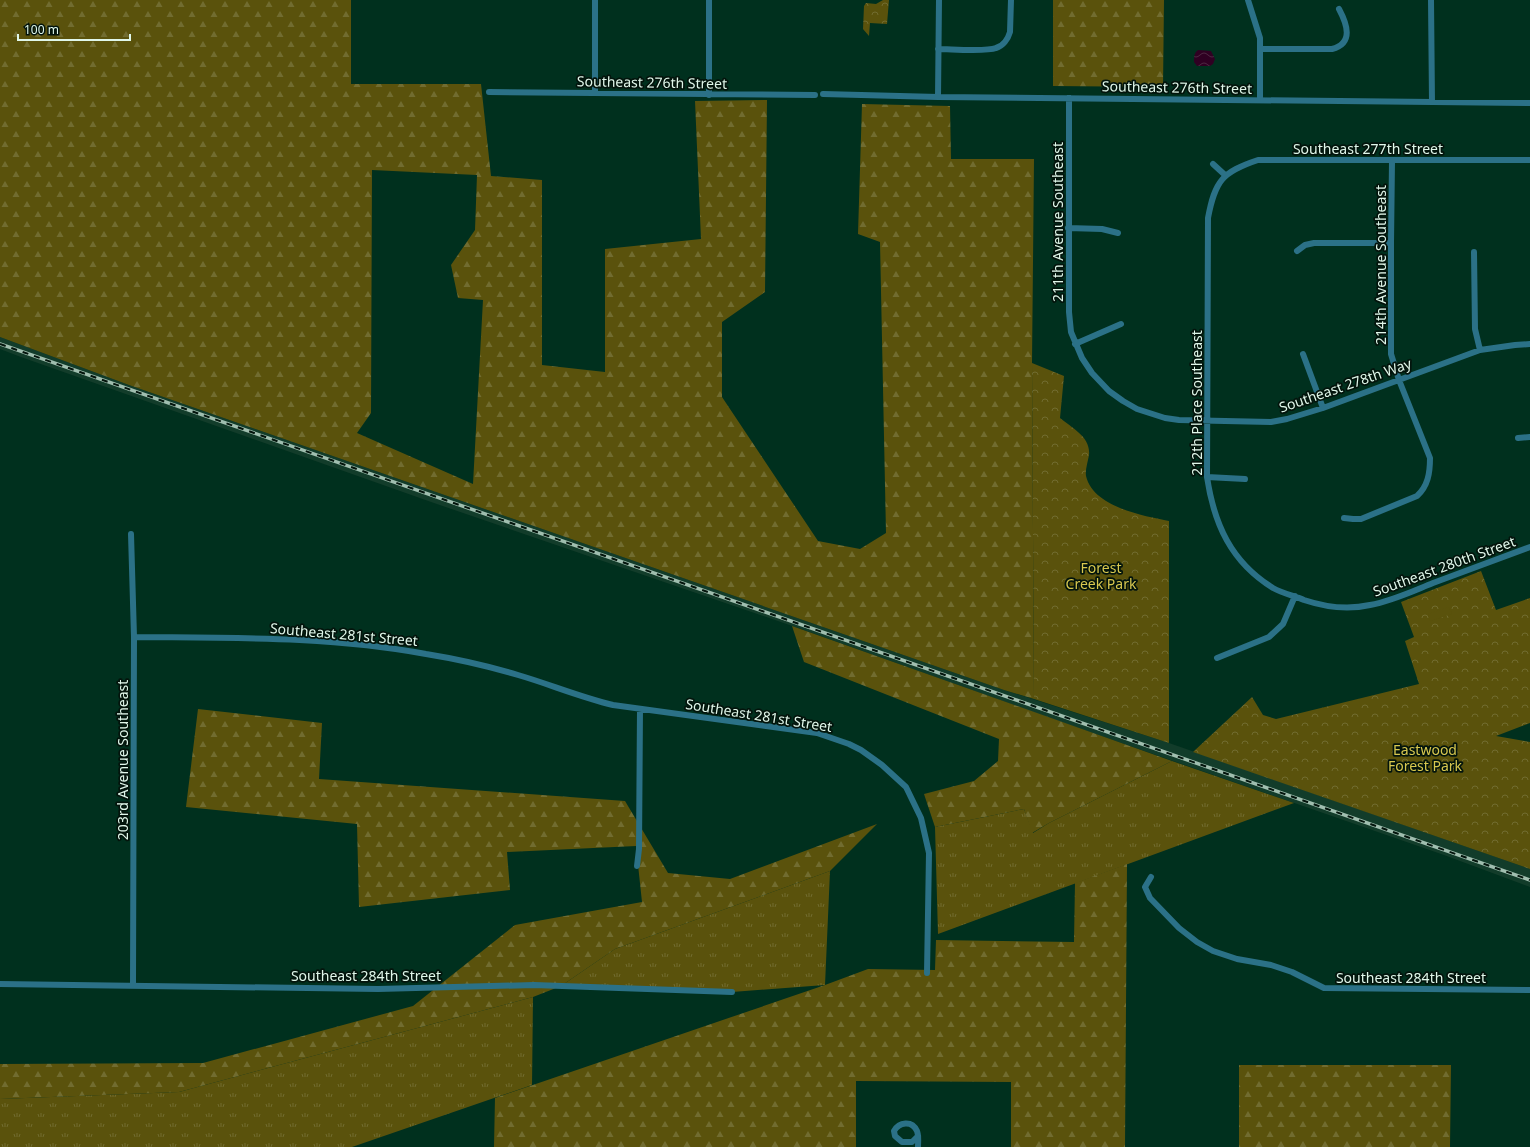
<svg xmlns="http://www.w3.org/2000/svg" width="1530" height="1147" viewBox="0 0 1530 1147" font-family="'Noto Sans',sans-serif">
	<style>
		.built { fill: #123c2a }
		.grass { fill: url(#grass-tufts) }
		.forest { fill: url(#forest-firs); fill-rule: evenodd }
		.park { fill: url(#park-crowns) }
		.pitch { fill: #5a520c }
		.water { fill: url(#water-waves) }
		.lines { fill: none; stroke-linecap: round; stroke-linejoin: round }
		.minor { stroke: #2b7187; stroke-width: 6 }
		.rail-casing { stroke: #a0beaf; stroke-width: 3.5 }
		.rail { stroke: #03140c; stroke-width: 2; stroke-dasharray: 6; stroke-linecap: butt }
		.labels { text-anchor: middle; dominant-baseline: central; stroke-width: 3.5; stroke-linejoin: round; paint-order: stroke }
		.street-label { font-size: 14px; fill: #e0f7ea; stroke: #03140c }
		.park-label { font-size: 14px; fill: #d8c84f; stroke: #03140c }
	</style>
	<defs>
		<pattern id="grass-tufts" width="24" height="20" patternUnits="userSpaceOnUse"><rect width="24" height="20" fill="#5a520c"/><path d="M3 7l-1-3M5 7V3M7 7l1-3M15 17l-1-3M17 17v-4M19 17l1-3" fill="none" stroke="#716c30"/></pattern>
		<pattern id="forest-firs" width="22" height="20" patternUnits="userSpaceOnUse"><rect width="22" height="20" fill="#5a520c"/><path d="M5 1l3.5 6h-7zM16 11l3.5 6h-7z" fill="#716c30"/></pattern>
		<pattern id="park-crowns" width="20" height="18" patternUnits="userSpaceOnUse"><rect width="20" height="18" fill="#5a520c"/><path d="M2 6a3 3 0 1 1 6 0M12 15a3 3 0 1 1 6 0" fill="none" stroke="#716c30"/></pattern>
		<pattern id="water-waves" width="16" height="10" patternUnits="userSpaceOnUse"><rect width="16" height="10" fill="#2f0022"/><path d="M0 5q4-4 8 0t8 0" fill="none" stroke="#4d2642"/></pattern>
	</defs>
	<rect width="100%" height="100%" fill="#00301e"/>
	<path class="built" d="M0,337L129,385L1004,690L1169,743L1530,869V887L1444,855L1061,722L804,630L434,503L21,357L0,349Z"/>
	<path class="grass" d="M1172,761L1294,803L938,934L935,827L1024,809L1033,833L1049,823Z
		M830,871L825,985L732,992L561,986L615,949Z
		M533,997L532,1085L352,1147H0V1099L179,1092Z"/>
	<path class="forest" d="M0,0H351V84H481L491,176L542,180V365L605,372V249L701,239L695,101L767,100L765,292L722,322V397L818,541L860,549L886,533L880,242L858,234L862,104L950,106L951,159H1034L1032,363L1034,699L1004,690L129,385L0,337ZM372,170L477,175L475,230L451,265L458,298L483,300L473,484L357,433L371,413Z
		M1053,0H1164L1163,87L1053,86Z
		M792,626L1172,761L1049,823L1032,833L1024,809L935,827L924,794L974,781L998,761L999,739L804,662Z
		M198,709L322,723L319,779L625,801L668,873L730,879L877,824L830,871L615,949L561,986L533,997L179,1092L0,1099V1064L203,1063L413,1006L515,925L642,902L636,846L507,852L510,890L359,907L357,824L186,807Z
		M1127,864L1125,1147H1011V1082L856,1081V1147H494L495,1098L825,985L868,969L935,970L936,940L1074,942L1075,883Z
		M1239,1065H1451L1450,1147H1239Z"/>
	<path class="park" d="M883,0H889L887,24L870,23L869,36L863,29L864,6L866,3L876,4Z
		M1032,363L1064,376L1060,418C1072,428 1091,437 1089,455C1088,461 1085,470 1086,476C1093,507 1144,516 1169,521V743L1034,699Z
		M1481,571L1496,610L1530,598V723L1496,736L1530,742V869L1193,752L1252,697L1263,715L1276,719L1419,684L1405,641L1414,637L1401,602Z"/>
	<path class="pitch" d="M1449,607L1452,614L1430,621L1428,614Z"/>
	<path class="water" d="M1198,50L1211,51L1215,59L1213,64L1210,66H1197L1194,62C1194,57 1194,53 1198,50Z"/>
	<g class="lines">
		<path class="minor" d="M595,0V93
			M1248,0L1260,38V100
			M1431,0L1432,102
			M938,49C951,49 986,52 996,48C1003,46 1008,39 1010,32L1011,0
			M1260,49H1332C1354,43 1347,24 1339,9
			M489,92L815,95
			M823,94L938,97L1530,103
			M709,95V0
			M938,97L939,0
			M1069,98V312L1071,332L1082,358L1092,373L1109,391L1123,401L1137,409L1165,418L1179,420L1271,422L1287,419L1323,408L1480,350L1515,345L1530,344
			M1530,160H1258C1222,172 1215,181 1208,218L1207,477C1214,524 1231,562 1273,588C1282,593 1294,596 1304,600C1325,607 1348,610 1370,605C1392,601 1413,591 1433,583C1466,571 1498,559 1530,547
			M1213,164L1225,175
			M1068,228L1102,229L1118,233
			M1297,251L1305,245L1314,243H1391
			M1474,252L1475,329L1480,350
			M1075,344L1121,324
			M1303,354L1323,408
			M1518,438L1530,437
			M1207,477L1245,479
			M1344,518L1353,519H1361L1417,496C1428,486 1430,473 1430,458L1399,380L1391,354V243L1392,161
			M131,534L134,637L133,985
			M134,637C231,638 330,636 426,654C457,659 488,666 518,675C549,684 580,697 613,705L817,733L849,744L861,750L882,765L906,787L921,818L929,853L927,973
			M1217,658L1269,637L1283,624L1295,596
			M637,866L639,849L640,709
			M1151,877L1145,887L1150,898L1179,928L1197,942L1213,951L1237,959L1271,965L1292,972L1324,988L1530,990
			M0,984L378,989L534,985L732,992
			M918,1147C918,1142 919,1136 917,1131C912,1120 899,1122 894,1131L895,1136L902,1142H912L918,1136"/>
		<g class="rail-casing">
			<path id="rail" d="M0,344L1530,880"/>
		</g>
		<use href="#rail" class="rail"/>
	</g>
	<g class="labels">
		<g class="street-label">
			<text transform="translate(652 82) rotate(1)">Southeast 276th Street</text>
			<text transform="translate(1177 87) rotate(1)">Southeast 276th Street</text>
			<text x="1368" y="148">Southeast 277th Street</text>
			<text transform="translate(1057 222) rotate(-90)">211th Avenue Southeast</text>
			<text transform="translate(1380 265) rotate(-90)">214th Avenue Southeast</text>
			<text transform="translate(1345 385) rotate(-19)">Southeast 278th Way</text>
			<text transform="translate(1196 403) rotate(-90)">212th Place Southeast</text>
			<text transform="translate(1444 566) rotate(-20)">Southeast 280th Street</text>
			<text transform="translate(344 634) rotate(5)">Southeast 281st Street</text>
			<text transform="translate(759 715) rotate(9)">Southeast 281st Street</text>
			<text transform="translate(122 760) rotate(-90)">203rd Avenue Southeast</text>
			<text x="366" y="975">Southeast 284th Street</text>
			<text x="1411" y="977">Southeast 284th Street</text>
		</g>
		<g class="park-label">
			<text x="1101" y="567">Forest<tspan x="1101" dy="16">Creek Park</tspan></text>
			<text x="1425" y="749">Eastwood<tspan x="1425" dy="16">Forest Park</tspan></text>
		</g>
	</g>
	<path d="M18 34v6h112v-6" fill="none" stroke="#e0f7ea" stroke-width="2"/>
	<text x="24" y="34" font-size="12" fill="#e0f7ea" stroke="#03140c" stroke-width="3" paint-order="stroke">100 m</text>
</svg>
